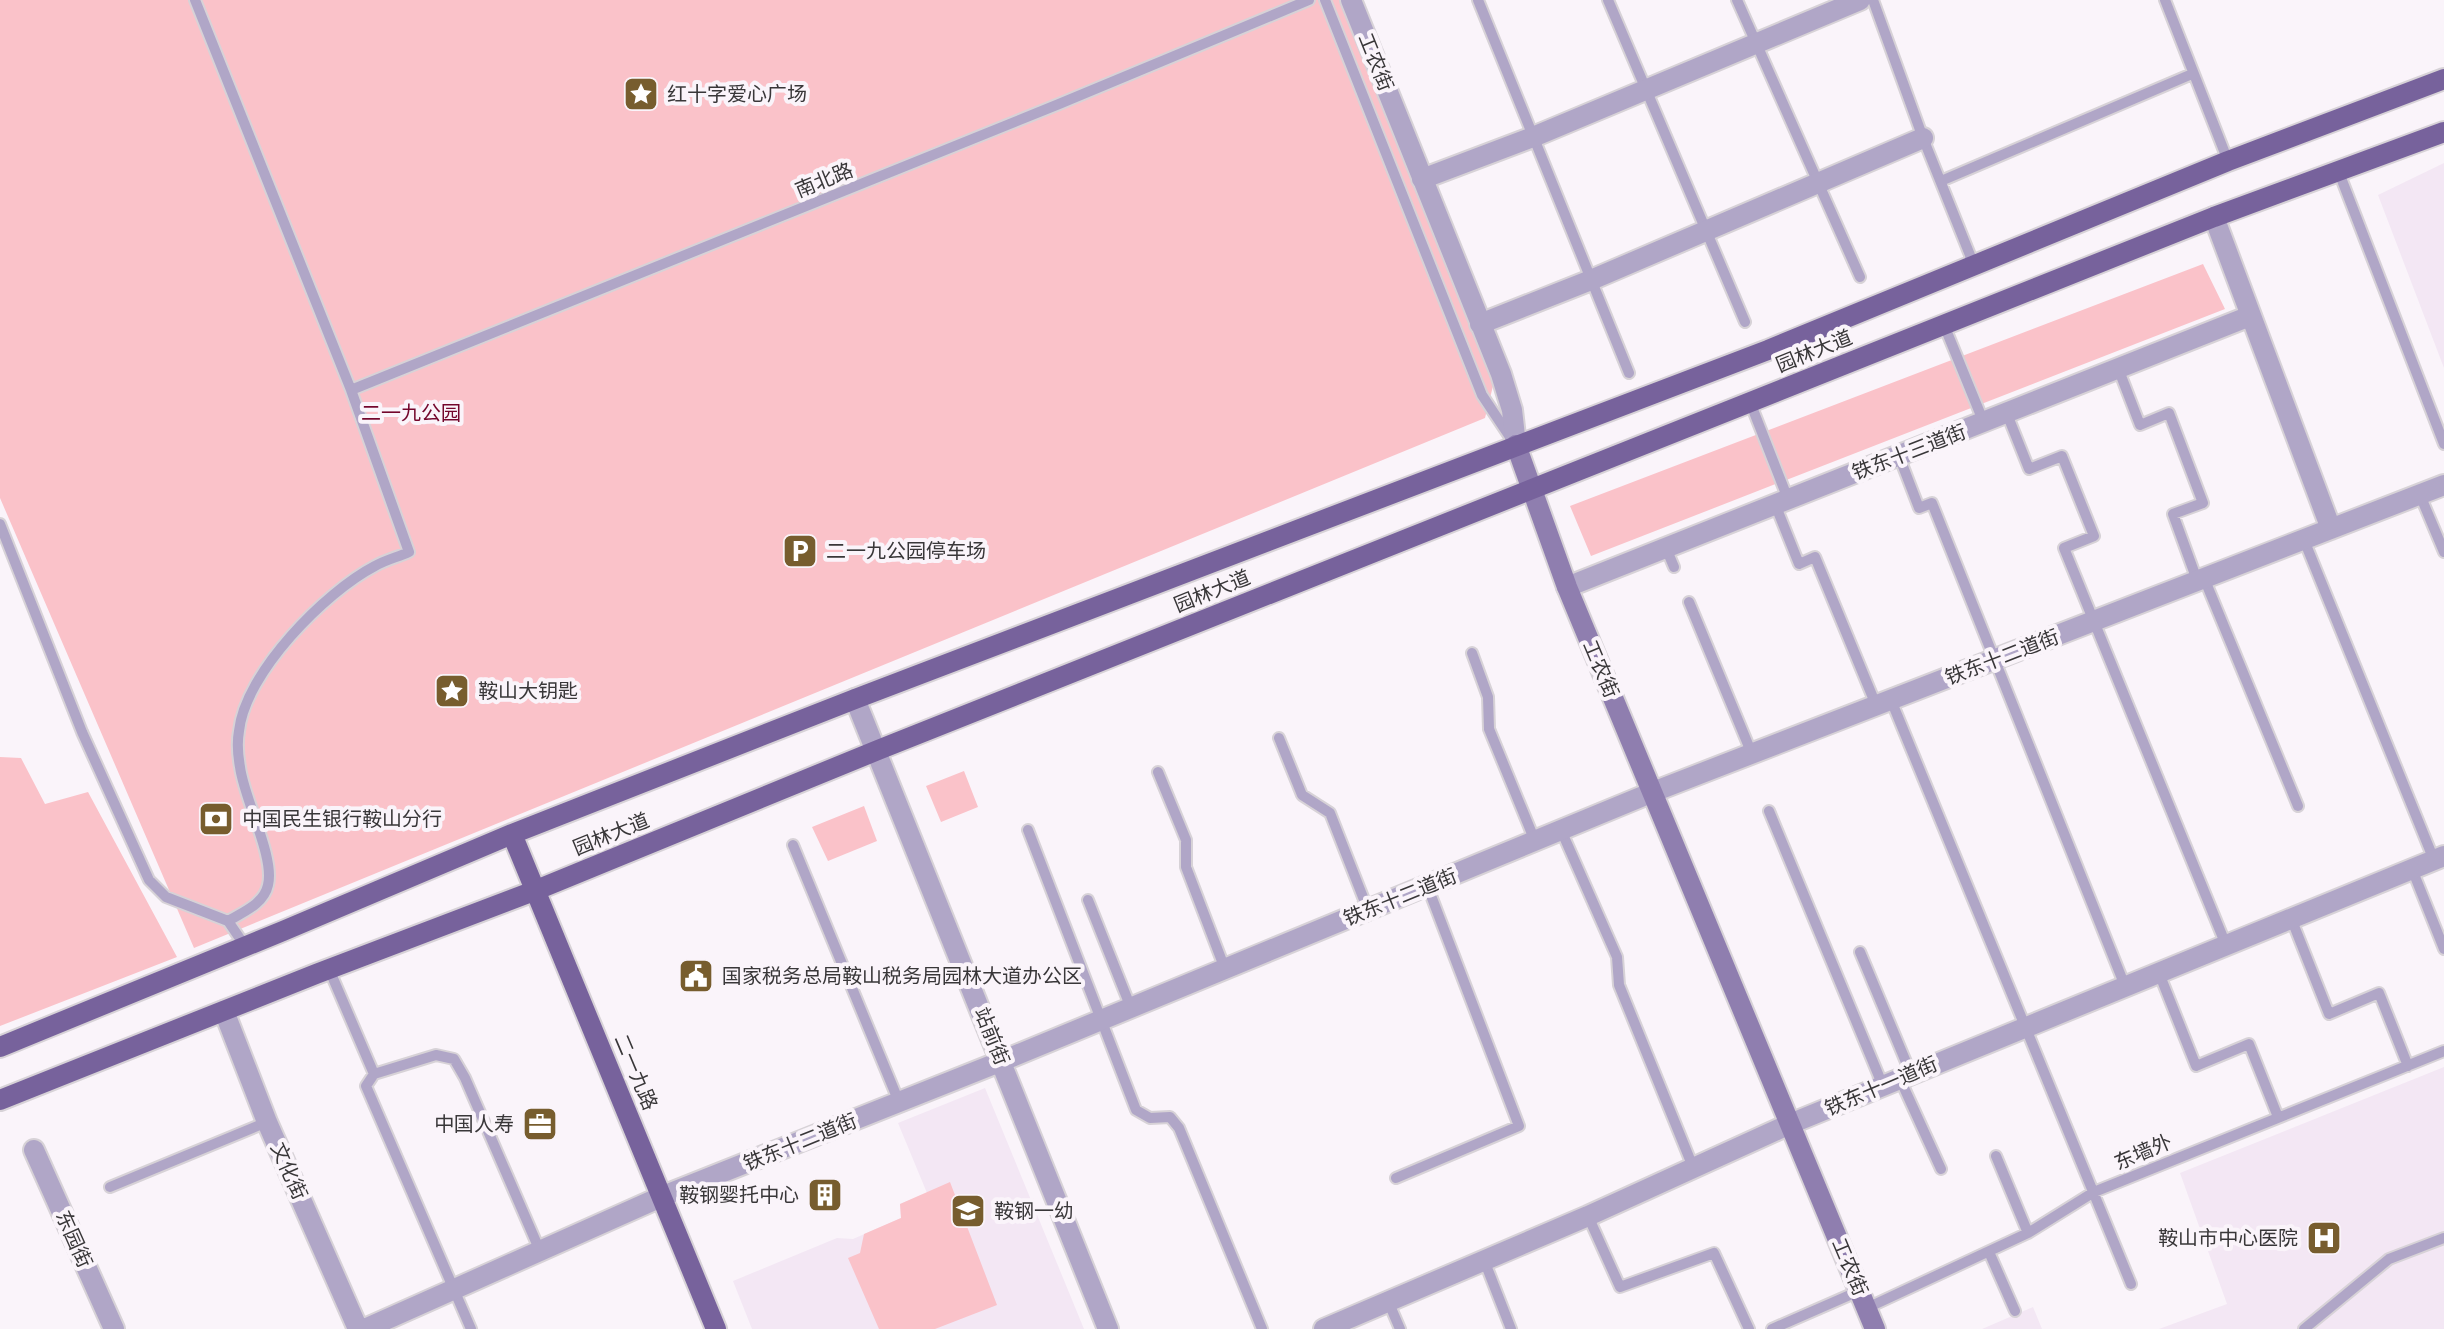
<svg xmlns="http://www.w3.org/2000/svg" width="2444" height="1329" viewBox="0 0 2444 1329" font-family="Raleway,'Noto Sans SC',sans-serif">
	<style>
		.built { fill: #f3e7f4 }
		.green { fill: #fac2c9 }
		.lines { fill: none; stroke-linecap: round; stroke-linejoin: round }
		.lane-casing { stroke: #d7d2d7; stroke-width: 14 }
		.street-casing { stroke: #d7d2d7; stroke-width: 24 }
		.secondary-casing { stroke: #d7d2d7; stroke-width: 24 }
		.primary-casing { stroke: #d7d2d7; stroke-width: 24 }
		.lane { stroke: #b0a6c7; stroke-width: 10 }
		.street { stroke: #b0a6c7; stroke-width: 20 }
		.secondary { stroke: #8f7eaf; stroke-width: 20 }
		.primary { stroke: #77629c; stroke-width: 20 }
		.labels { text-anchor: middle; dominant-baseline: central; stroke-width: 8; stroke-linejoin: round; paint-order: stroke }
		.street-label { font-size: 20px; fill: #393739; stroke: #faf4fa }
		.poi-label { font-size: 20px; fill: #393739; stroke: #faf4fa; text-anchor: start }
		.park-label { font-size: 20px; fill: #73062c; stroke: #faf4fa }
	</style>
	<rect width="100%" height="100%" fill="#faf4fa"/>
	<path class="built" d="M2444,163V368L2378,195Z
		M2444,1067V1329H2159L2227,1304L2180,1173Z
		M985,1088L1084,1329H752L733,1281L837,1238L853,1239L901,1218L900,1204L927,1193L898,1123Z
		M2033,1307L2042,1329H1982Z"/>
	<path class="green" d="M0,0H1344L1494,382L1485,418L194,948L0,498Z
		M2203,264L2225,309L1591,556L1570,506Z
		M0,757L21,758L45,804L88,792L177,957L0,1026Z
		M964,771L978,807L941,822L926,786Z
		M864,806L877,841L828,861L812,827Z
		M950,1182L997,1305L935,1329H879L848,1258L860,1253L864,1234L901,1218L900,1204Z"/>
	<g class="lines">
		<g class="lane-casing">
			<path id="lane" d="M195,0L351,390L409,552C398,557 385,560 375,566C325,592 245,673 239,731C237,742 238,756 240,767C244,799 275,857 268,885C264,904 243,912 228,921
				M1325,0L1482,395L1510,437
				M1478,0L1629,373
				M1608,0L1745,322
				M1737,0L1860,277
				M1873,0L1923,138L1970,255L1971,266
				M2165,0L2228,161
				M2338,170L2444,444
				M1941,181L2192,74
				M1944,325L1984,423
				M2118,368L2140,425L2169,413L2203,503L2173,514L2197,580
				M351,390L1059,104L1309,0
				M1750,402L1788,499
				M2007,414L2029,469L2062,456L2094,536L2064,548L2226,945
				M1899,456L1919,508L1932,503L2125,986
				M2420,495L2444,552
				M1775,504L1799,564L1815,557L1876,705
				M0,524L82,732L149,880L166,897L228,921L245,946
				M2304,540L2434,860
				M1666,548L1674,567
				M2204,578L2298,806
				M1689,602L1752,754
				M1472,653L1488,697L1489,729L1535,841
				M1891,700L2131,1284
				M1279,738L1302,795L1330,813L1368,910
				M1158,772L1186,840V867L1225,969
				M1769,811L1883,1086
				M1028,830L1136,1110L1150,1118L1170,1117L1179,1128L1262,1329
				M1561,830L1617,957L1619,985L1693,1167
				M793,845L899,1102
				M2412,869L2444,949
				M1088,900L1131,1008
				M2291,918L2329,1014L2379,993L2408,1066
				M1860,952L1911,1074
				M329,969L374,1074L366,1086L471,1329
				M2159,973L2196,1066L2249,1044L2278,1117
				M374,1074L436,1055L454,1059L465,1078L540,1251
				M1900,1079L1941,1169
				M1996,1156L2028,1233
				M1396,1178L1519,1126L1427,885
				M110,1187L267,1122
				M1588,1216L1620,1287L1714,1253L1749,1329
				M1989,1252L2015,1311
				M1484,1260L1511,1329
				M1388,1301L1400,1329
				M1867,1308L2028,1233L2094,1192L2444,1051
				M1772,1329L1859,1291
				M2304,1329L2389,1259L2444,1238"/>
		</g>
		<g class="street-casing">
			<path id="street" d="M1351,0L1501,374L1512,410L1516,445
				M1422,179L1533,137L1860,0
				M2214,217L2331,529
				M1480,324L1591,280L1923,138
				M1567,587L2250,316
				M855,699L1108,1329
				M224,1011L267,1122L358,1329
				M34,1150L114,1329
				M365,1329L663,1196L1002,1061L1653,792L2444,485
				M1324,1329L1588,1216L1790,1124L2444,856"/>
		</g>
		<g class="secondary-casing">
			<path id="secondary" d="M1516,445L1567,587L1875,1329"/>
		</g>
		<g class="primary-casing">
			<path id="primary" d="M512,834L716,1329
				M0,1047L283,931L512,834L855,699L1768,350L2228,161L2444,79
				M0,1100L316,974L534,891L878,750L2214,217L2444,132"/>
		</g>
		<use href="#lane" class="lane"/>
		<use href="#street" class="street"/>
		<use href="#secondary" class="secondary"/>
		<use href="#primary" class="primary"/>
	</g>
	<defs>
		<g id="sight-square" transform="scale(1.8)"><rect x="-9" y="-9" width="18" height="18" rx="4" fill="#775d2e" stroke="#faf4fa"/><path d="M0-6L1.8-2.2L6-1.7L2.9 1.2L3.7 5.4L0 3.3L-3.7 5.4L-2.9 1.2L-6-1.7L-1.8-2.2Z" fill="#fff"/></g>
		<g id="parking-square" transform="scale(1.8)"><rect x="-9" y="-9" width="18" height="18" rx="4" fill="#775d2e" stroke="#faf4fa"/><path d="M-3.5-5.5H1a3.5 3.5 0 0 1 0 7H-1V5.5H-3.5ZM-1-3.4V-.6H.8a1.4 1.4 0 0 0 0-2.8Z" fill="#fff"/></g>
		<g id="bank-square" transform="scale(1.8)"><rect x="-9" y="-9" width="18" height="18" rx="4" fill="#775d2e" stroke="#faf4fa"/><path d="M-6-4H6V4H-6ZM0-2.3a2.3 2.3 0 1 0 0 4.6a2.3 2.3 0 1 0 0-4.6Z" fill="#fff"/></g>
		<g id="civic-square" transform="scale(1.8)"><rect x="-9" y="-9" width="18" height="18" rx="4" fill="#775d2e" stroke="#faf4fa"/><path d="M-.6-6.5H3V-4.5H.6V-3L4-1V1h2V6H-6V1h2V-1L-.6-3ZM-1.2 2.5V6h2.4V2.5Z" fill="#fff"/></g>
		<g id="office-square" transform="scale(1.8)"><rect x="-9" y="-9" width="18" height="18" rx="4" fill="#775d2e" stroke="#faf4fa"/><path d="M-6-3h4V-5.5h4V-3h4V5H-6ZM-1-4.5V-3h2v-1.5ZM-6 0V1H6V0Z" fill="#fff"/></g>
		<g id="building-square" transform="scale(1.8)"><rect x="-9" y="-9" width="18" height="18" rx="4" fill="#775d2e" stroke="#faf4fa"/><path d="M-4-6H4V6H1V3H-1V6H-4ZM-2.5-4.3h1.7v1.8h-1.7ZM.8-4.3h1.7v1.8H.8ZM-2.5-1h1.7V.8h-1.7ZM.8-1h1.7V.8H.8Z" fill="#fff"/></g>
		<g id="school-square" transform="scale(1.8)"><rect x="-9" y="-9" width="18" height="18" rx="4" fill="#775d2e" stroke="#faf4fa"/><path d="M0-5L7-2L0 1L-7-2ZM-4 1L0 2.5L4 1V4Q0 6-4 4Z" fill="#fff"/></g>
		<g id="hospital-square" transform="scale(1.8)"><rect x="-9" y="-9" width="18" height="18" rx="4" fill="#775d2e" stroke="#faf4fa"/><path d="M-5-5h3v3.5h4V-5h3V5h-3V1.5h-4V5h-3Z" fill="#fff"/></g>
	</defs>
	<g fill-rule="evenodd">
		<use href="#sight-square" x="641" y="94"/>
		<use href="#parking-square" x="800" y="551"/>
		<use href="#sight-square" x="452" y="691"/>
		<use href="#bank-square" x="216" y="819"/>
		<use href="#civic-square" x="696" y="976"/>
		<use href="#office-square" x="540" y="1124"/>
		<use href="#building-square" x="825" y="1195"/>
		<use href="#school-square" x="968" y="1211"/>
		<use href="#hospital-square" x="2324" y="1238"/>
	</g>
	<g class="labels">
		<g class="street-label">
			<text transform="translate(1376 62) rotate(68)">工农街</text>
			<text transform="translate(824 180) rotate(-22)">南北路</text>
			<text transform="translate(1814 351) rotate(-22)">园林大道</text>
			<text transform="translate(1909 452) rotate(-21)">铁东十三道街</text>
			<text transform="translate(1212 591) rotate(-22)">园林大道</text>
			<text transform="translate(2002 657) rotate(-21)">铁东十二道街</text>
			<text transform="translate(1601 669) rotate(67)">工农街</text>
			<text transform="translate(611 834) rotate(-22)">园林大道</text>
			<text transform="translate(1400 897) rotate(-22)">铁东十二道街</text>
			<text transform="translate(992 1036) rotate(68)">站前街</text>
			<text transform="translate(636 1072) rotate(67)">二一九路</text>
			<text transform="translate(1881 1086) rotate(-23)">铁东十一道街</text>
			<text transform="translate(800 1142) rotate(-22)">铁东十二道街</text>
			<text transform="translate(2143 1152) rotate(-23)">东墙外</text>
			<text transform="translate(289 1171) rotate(66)">文化街</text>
			<text transform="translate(74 1239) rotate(66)">东园街</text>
			<text transform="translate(1850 1267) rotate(67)">工农街</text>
		</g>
		<g class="poi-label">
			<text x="667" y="94">红十字爱心广场</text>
			<text x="826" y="551">二一九公园停车场</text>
			<text x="478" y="691">鞍山大钥匙</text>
			<text x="242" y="819">中国民生银行鞍山分行</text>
			<text x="722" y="976">国家税务总局鞍山税务局园林大道办公区</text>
			<text x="514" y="1124" text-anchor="end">中国人寿</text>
			<text x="799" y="1195" text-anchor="end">鞍钢婴托中心</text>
			<text x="994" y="1211">鞍钢一幼</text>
			<text x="2298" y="1238" text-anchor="end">鞍山市中心医院</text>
		</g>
		<g class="park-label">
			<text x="411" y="413">二一九公园</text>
		</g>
	</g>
</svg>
